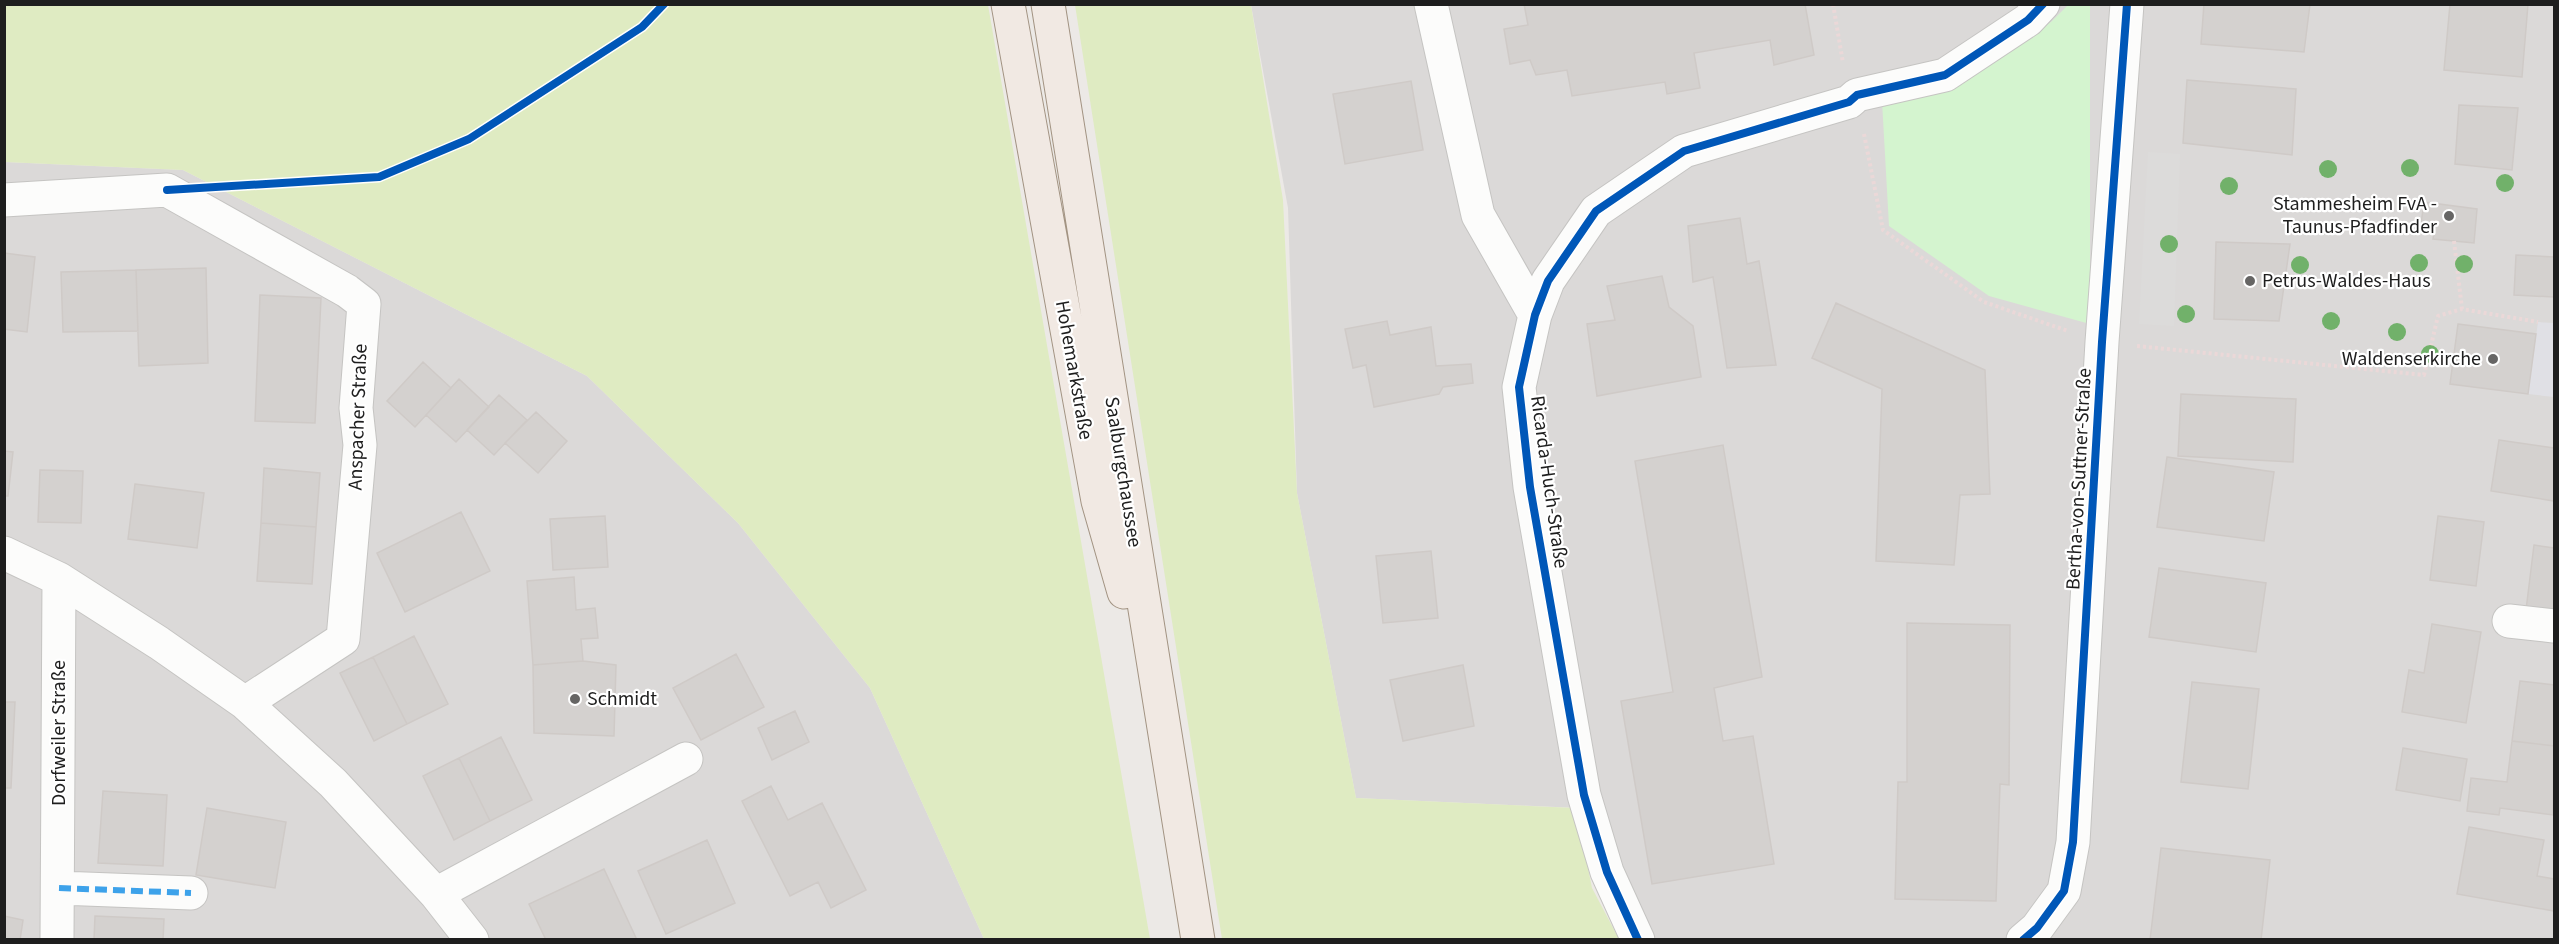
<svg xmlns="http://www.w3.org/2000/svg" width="2559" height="944" viewBox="0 0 2559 944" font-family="'Source Sans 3',sans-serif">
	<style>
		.residential { fill: #dbd9d8 }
		.grass { fill: #dfebc2 }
		.park { fill: #d4f4cf }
		.parking { fill: #dcdbda }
		.plaza { fill: #e0e0e5 }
		.building { fill: #d4d1cf; stroke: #cfcac7; stroke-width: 1.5 }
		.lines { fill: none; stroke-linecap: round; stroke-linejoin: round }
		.minor-casing { stroke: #c5c4c2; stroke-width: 35 }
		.major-casing { stroke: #a29382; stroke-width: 35 }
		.path { stroke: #ebd8d8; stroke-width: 4; stroke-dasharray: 3 3; stroke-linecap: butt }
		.minor { stroke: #fcfcfb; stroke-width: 33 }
		.major { stroke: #f1e9e3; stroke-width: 33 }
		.quiet { stroke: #3da2ea; stroke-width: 6; stroke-dasharray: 12 6; stroke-linecap: butt }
		.cycleway-casing { stroke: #fff; stroke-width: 11 }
		.cycleway { stroke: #0057b8; stroke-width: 8 }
		.tree { fill: #71b16a }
		.poi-dot { fill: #666564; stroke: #fff; stroke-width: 2 }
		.labels { text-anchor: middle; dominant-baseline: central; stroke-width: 4.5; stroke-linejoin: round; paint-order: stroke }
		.poi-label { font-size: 20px; fill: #1e1e1e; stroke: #fff; text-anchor: end }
		.street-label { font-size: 20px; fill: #1e1e1e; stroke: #fff }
	</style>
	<rect width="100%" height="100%" fill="#ece9e6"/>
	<path class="residential" d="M1251,5H2554V939H1656L1633,894L1600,809L1356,798L1297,493L1288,208Z
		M5,162L183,170L587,376L738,523L870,688L984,939L5,940Z"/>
	<path class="grass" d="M5,4L988,5L1150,939H984L870,688L738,523L587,376L183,170L5,162Z
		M1075,5H1251L1283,200L1297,493L1356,798L1576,808L1592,888L1619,939H1222Z"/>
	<path class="park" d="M2068,5H2090V324L1989,296L1889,226L1882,101L1965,82L2051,22Z"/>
	<path class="parking" d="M2148,152L2180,154L2174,326L2139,324Z"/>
	<path class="plaza" d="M2538,322L2554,323V397L2528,394Z"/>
	<path class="building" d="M1524,4H1805L1814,55L1774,65L1770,40L1694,53L1700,88L1667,94L1665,82L1572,96L1567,70L1536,75L1530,60L1510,64L1504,29L1528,25Z
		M2204,4H2310L2304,52L2201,44Z
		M2450,4H2528L2522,77L2444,70Z
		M2187,80L2296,89L2292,155L2183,143Z
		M1411,81L1423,150L1345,164L1333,94Z
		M2459,105L2518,108L2512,170L2455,164Z
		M2424,202L2477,209L2474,243L2433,239L2435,226L2421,224Z
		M1740,218L1747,264L1759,261L1776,365L1727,368L1713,277L1693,282L1688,226Z
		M2216,242L2290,244L2279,321L2214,319Z
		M4,253L35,257L27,332L4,329Z
		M2516,255L2554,257V297L2514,295Z
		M206,268L208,363L139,366L136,270Z
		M136,270L138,331L63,332L61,272Z
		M1662,276L1669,307L1693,326L1701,377L1597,396L1587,324L1615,320L1607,286Z
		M260,295L321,298L315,423L255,421Z
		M1836,303L1985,370L1990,494L1960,495L1954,565L1876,561L1882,389L1812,358Z
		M1387,321L1390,335L1431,327L1436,366L1471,364L1473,383L1443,387L1439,394L1374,407L1366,365L1353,368L1345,329Z
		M2458,324L2536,334L2528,394L2450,384Z
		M423,362L451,388L415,427L387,401Z
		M459,379L489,407L456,442L426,415Z
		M2181,394L2296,399L2293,462L2178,456Z
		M499,395L527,420L494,455L467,430Z
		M536,412L567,441L538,473L505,443Z
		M2499,440L2554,448V501L2491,491Z
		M1723,445L1762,677L1714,688L1723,741L1753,736L1774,864L1652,884L1621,701L1673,692L1635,461Z
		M4,451L13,452L8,496H4Z
		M2167,457L2274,472L2264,541L2157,527Z
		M264,468L320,473L316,527L261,523Z
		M40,470L83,471L81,523L38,522Z
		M135,484L204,493L197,548L128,539Z
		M461,512L490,571L405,612L377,553Z
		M605,516L608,567L553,570L550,519Z
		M2438,516L2484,522L2476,586L2430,580Z
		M261,523L316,527L312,584L257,581Z
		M2534,545L2554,548V614L2526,610Z
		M1431,551L1438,618L1383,623L1376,556Z
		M2159,568L2266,583L2256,652L2149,637Z
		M574,577L576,610L595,608L598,638L581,639L583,661L533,665L527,581Z
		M1907,623L2010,625L2009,785L2000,784L1996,901L1895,899L1898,782H1907Z
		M2432,624L2481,632L2466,723L2402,712L2409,670L2424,673Z
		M414,636L448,704L407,724L373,657Z
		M736,654L764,707L701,740L673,688Z
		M373,657L407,724L374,741L340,673Z
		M583,661L616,665L614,736L534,733L533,665Z
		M1463,665L1474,726L1403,741L1390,680Z
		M2520,681L2554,685V746L2512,741Z
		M2192,682L2259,689L2248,789L2181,782Z
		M4,702H15L11,788H4Z
		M795,711L809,742L772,760L758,728Z
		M501,737L532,800L490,821L459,758Z
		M2512,741L2554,746L2553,815L2500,808L2499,815L2467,811L2471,778L2507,782Z
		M2403,748L2467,759L2460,801L2396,790Z
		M459,758L490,821L454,840L423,776Z
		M771,786L788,820L822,803L866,890L831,908L818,882L790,896L742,801Z
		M103,791L167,795L163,866L98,863Z
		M207,808L286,822L275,888L196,875Z
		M2469,827L2544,840L2537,876L2554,879V911L2457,894Z
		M707,840L735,903L666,934L638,871Z
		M2161,848L2270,860L2261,940H2150Z
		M604,869L637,940H546L529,904Z
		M4,916L23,920L20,940H4Z
		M95,916L164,919L163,940H94Z"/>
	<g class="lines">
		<g class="minor-casing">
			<path id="minor" d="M1431,4L1478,215L1535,315
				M4,200L167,190L347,291L364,304L356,408L360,445L343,639L245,703
				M4,553L59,579L159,643L245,703L333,783L436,894L472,940
				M2509,621L2554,626
				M59,888L191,893
				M436,894L686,759
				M57,940L59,579
				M1638,940L1607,872L1584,795L1530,487L1519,387L1535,315L1548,281L1596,211L1684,151L1849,102L1857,95L1945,75L2028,20L2043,4
				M2023,940L2037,928L2064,891L2073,842L2102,342L2127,4"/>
		</g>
		<g class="major-casing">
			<path id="major" d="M1008,4L1098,501L1124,592
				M1048,4L1198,940"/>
		</g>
		<path class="path" d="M1833,4L1843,63
			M1864,134L1883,230L1984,302L2068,331
			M2454,241L2462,309
			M2137,346L2424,375L2438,316L2462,309L2538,322"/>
		<use href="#minor" class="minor"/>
		<use href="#major" class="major"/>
		<path class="quiet" d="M59,888L191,893"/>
		<g class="cycleway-casing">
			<path id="cycleway" d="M167,190L379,177L469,139L642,27L664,4
				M1638,940L1607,872L1584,795L1530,487L1519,387L1535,315L1548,281L1596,211L1684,151L1849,102L1857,95L1945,75L2028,20L2043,4
				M2023,940L2037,928L2064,891L2073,842L2102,342L2127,4"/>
		</g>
		<use href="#cycleway" class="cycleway"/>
	</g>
	<g class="tree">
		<circle cx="2410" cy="168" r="9"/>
		<circle cx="2328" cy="169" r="9"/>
		<circle cx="2505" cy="183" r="9"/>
		<circle cx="2229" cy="186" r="9"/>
		<circle cx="2169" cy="244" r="9"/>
		<circle cx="2419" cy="263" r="9"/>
		<circle cx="2464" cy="264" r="9"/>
		<circle cx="2300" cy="265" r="9"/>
		<circle cx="2186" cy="314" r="9"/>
		<circle cx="2331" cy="321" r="9"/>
		<circle cx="2397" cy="332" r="9"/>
		<circle cx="2430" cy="354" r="9"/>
	</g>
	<g class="poi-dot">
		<circle cx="2449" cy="216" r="6"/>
		<circle cx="2250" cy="281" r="6"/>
		<circle cx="2493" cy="359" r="6"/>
		<circle cx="575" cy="699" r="6"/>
	</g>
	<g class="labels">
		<g class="poi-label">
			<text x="2437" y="204">Stammesheim FvA -<tspan x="2437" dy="23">Taunus-Pfadfinder</tspan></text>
			<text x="2262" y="281" text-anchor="start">Petrus-Waldes-Haus</text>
			<text x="2481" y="359">Waldenserkirche</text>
			<text x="587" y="699" text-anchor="start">Schmidt</text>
		</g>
		<g class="street-label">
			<text transform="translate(1074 370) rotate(80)">Hohemarkstraße</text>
			<text transform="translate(358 417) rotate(-88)">Anspacher Straße</text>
			<text transform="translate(1123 472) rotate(81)">Saalburgchaussee</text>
			<text transform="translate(2079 479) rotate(-87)">Bertha-von-Suttner-Straße</text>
			<text transform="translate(1549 482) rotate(82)">Ricarda-Huch-Straße</text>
			<text transform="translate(59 733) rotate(-90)">Dorfweiler Straße</text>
		</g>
	</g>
	<rect width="2559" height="944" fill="none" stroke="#1e1e1e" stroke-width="12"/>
</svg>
